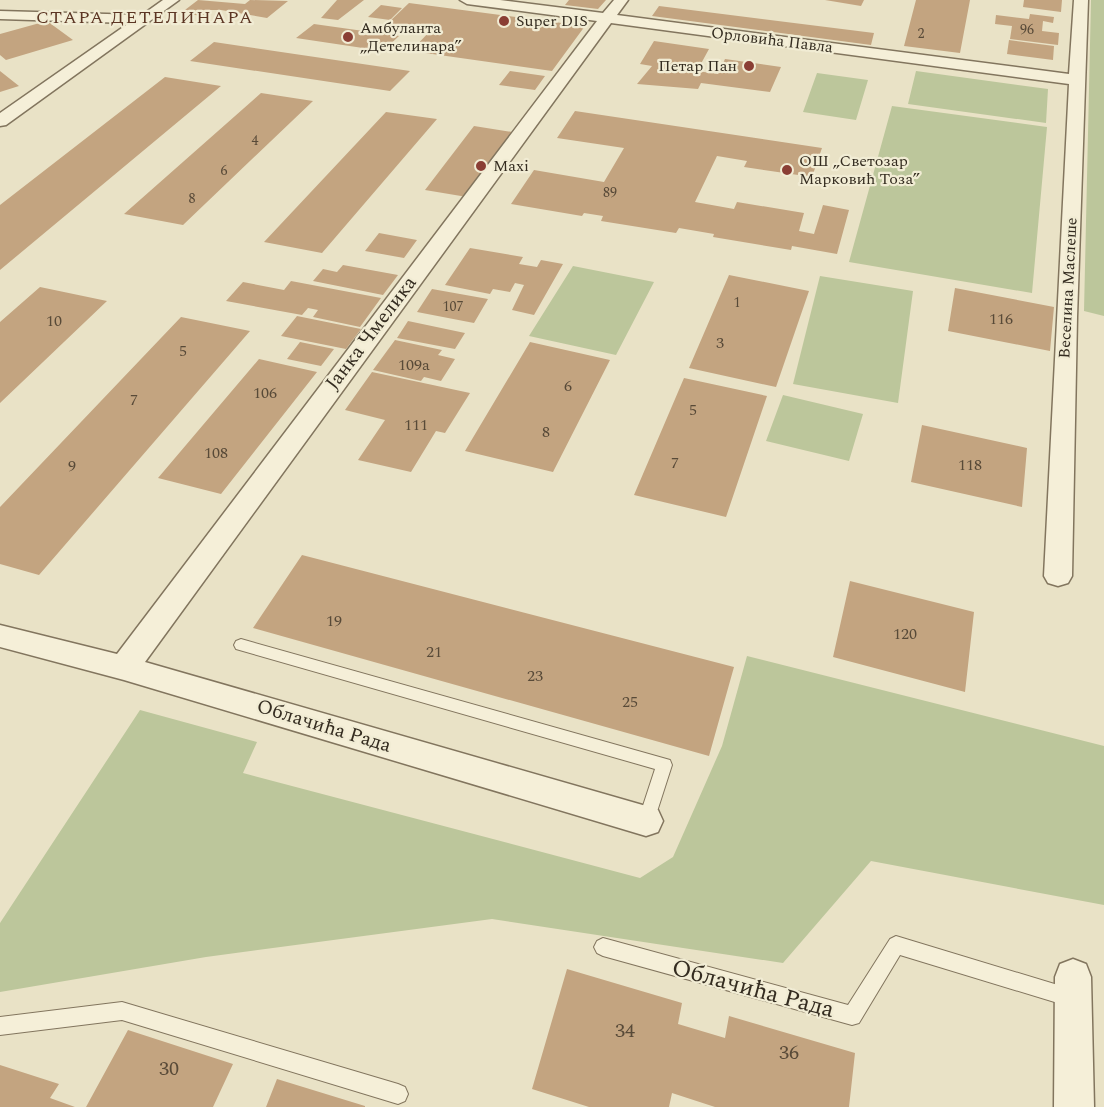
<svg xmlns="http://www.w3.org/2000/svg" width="1104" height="1107" viewBox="0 0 1104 1107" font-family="Spectral,serif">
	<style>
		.green { fill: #bcc69b }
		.building { fill: #c3a480 }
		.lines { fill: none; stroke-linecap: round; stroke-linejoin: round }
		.service-casing { stroke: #82755e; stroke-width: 2 }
		.minor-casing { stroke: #82755e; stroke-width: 3 }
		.service { fill: #f5efd8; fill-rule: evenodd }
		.minor { fill: #f5efd8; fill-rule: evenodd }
		.poi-dot { fill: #8a3e34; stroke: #f1ecd4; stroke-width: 2 }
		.labels { text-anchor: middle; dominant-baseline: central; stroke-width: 4.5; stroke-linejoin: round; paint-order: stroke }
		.far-number-label { font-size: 14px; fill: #584a38 }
		.far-poi-label { font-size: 16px; fill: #342c20; stroke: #f1ecd4; text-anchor: start }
		.far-street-label { font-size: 16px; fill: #342c20; stroke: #f1ecd4 }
		.number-label { font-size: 16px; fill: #584a38 }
		.far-neighbourhood-label { font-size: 18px; letter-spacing: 1.5px; fill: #5c3624; stroke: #f1ecd4 }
		.street-label { font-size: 20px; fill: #342c20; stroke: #f1ecd4 }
		.near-number-label { font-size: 20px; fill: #584a38 }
		.near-street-label { font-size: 24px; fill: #342c20; stroke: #f1ecd4 }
	</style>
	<rect width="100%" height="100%" fill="#e9e2c6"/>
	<path class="green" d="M1091,0H1104V316L1084,311Z
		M916,71L1048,89L1046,123L908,104Z
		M817,73L868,80L856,120L803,112Z
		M892,106L1047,127L1032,293L849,262Z
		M573,266L654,282L616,355L529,336Z
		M820,276L913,291L898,403L793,384Z
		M783,395L863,414L849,461L766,441Z
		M747,656L1104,746V905L871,861L783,963L492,919L206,957L0,992V923L140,710L257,742L243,773L640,878L673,857L722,746Z"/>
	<path class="building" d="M198,0L245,4L250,0L288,1L267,18L221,10H209L202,16L181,13Z
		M337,0H364L338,20L321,18Z
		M569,0H606L598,9L565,5Z
		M825,0H864L861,6Z
		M916,0H970L960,53L904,46Z
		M1024,0H1062L1061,12L1023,7Z
		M409,3L585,26L552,71L411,51L431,30L387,24Z
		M381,5L402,8L390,20L368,17Z
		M659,6L874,33L871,45L652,16Z
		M1030,14L1054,17L1053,23L1043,21L1042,31L1059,33L1058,45L1010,39L1012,26L995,24L996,15L1029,19Z
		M47,21L73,40L6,60L0,55V34Z
		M314,24L399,36L383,51L296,38Z
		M1009,40L1054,46L1053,60L1007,54Z
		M654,41L709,49L697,71L718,74L725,59L781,67L770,92L701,83L698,89L637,84L652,66L640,64Z
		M214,42L410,71L390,91L190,61Z
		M0,71L19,86L0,92Z
		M510,71L545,76L535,90L499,85Z
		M165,77L221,86L0,270V205Z
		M261,93L313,101L183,225L124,214Z
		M575,111L822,148L812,177L744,167L747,161L717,156L695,202L734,209L737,202L804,213L799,231L814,234L823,205L849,210L837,254L792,246L791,250L713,237L714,234L679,228L676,233L601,221L603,216L584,213L582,216L511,204L534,170L604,182L624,148L557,138Z
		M386,112L437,119L322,253L264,242Z
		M474,126L512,132L467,197L425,190Z
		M379,233L417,240L404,258L365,251Z
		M470,248L523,257L519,264L537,267L541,260L563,264L534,315L512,310L524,285L515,283L510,292L493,289L490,294L445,285Z
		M343,265L398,275L383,295L313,281L323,269L337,272Z
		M729,275L809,291L776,387L689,368Z
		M291,281L381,298L360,327L313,317L318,310L308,308L302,315L226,301L243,282L284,290Z
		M40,287L107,301L0,403V322Z
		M955,288L1054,307L1050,351L948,331Z
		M432,289L488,299L474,323L417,312Z
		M297,316L361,329L346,349L281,336Z
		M181,317L250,331L39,575L0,564V507Z
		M408,321L465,333L455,349L397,338Z
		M395,340L442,350L438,355L455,359L441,381L424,377L421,381L373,370Z
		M300,342L334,349L321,366L287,359Z
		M530,342L610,360L553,472L465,451Z
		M259,359L317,372L221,494L158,478Z
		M372,372L470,393L445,433L436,431L411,472L358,460L385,420L345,410Z
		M684,378L767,396L726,517L634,495Z
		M922,425L1027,448L1022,507L911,482Z
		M302,555L734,667L709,756L253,628Z
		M850,581L974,612L965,692L833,657Z
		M567,969L682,1003L678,1024L725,1038L729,1016L855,1053L849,1107H715L672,1093L669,1107H589L532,1089Z
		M128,1030L233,1064L213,1107H86Z
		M0,1065L59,1084L50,1098L75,1107H0Z
		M277,1079L365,1106V1107H266Z"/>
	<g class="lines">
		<g class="service-casing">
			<path id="service" d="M241,639L670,760L672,765L654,821L652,826L646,828L640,826L638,821L655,769L236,649L234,645L236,641Z
				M896,936L1071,989L1078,991L1080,998L1078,1005L1071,1007L900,955L859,1023L852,1025L603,956L597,953L594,947L597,941L603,938L848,1005L890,939Z
				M122,1002L398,1084L405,1087L408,1094L405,1101L398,1104L122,1020L0,1035V1017Z"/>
		</g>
		<g class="minor-casing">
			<path id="minor" d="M163,0H179L6,125L0,126V113L129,23L0,19V11L142,15Z
				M460,0H500L603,13L614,0H628L617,15L1069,74L1074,0H1088L1077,317L1072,576L1068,583L1058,586L1048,583L1044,576L1069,84L611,23L145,662L646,806L658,810L663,821L658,832L646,836L124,680L0,647V625L117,654L597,21L467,4Z
				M1073,959L1086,964L1091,977L1094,1107H1054L1055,977L1060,964Z"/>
		</g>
		<use href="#service" class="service"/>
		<use href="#minor" class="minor"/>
	</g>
	<g class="poi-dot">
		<circle cx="504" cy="21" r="6"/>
		<circle cx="348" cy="37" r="6"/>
		<circle cx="749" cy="66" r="6"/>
		<circle cx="481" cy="166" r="6"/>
		<circle cx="787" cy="170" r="6"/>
	</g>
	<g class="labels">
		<g class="far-number-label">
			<text x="1027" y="29">96</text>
			<text x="921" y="33">2</text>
			<text x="255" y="140">4</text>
			<text x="224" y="170">6</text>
			<text x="610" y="192">89</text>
			<text x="192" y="198">8</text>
			<text x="737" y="302">1</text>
			<text x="453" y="306">107</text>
		</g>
		<g class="far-poi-label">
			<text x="516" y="21">Super DIS</text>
			<text x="360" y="28">Амбуланта<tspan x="360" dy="18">„Детелинара”</tspan></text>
			<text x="737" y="66" text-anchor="end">Петар Пан</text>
			<text x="799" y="161">ОШ „Светозар<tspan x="799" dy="18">Марковић Тоза”</tspan></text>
			<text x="493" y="166">Maxi</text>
		</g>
		<g class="far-street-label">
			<text transform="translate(772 40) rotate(7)">Орловића Павла</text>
			<text transform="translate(1068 288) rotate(-87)">Веселина Маслеше</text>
		</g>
		<g class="number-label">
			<text x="1001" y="319">116</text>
			<text x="54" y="321">10</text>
			<text x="720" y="343">3</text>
			<text x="183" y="351">5</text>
			<text x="414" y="365">109a</text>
			<text x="568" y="386">6</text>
			<text x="265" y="393">106</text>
			<text x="134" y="400">7</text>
			<text x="693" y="410">5</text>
			<text x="416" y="425">111</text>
			<text x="546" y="432">8</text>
			<text x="216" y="453">108</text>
			<text x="675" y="463">7</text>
			<text x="970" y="465">118</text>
			<text x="72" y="466">9</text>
			<text x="334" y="621">19</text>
			<text x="905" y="634">120</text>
			<text x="434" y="652">21</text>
			<text x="535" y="676">23</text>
			<text x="630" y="702">25</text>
		</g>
		<g class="far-neighbourhood-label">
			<text x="145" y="17">СТАРА ДЕТЕЛИНАРА</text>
		</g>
		<g class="street-label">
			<text transform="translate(371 333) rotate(-53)">Јанка Чмелика</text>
			<text transform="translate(324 726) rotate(17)">Облачића Рада</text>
		</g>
		<g class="near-number-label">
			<text x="625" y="1031">34</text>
			<text x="789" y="1053">36</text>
			<text x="169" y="1069">30</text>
		</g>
		<g class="near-street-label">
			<text transform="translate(753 989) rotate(15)">Облачића Рада</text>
		</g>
	</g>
</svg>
